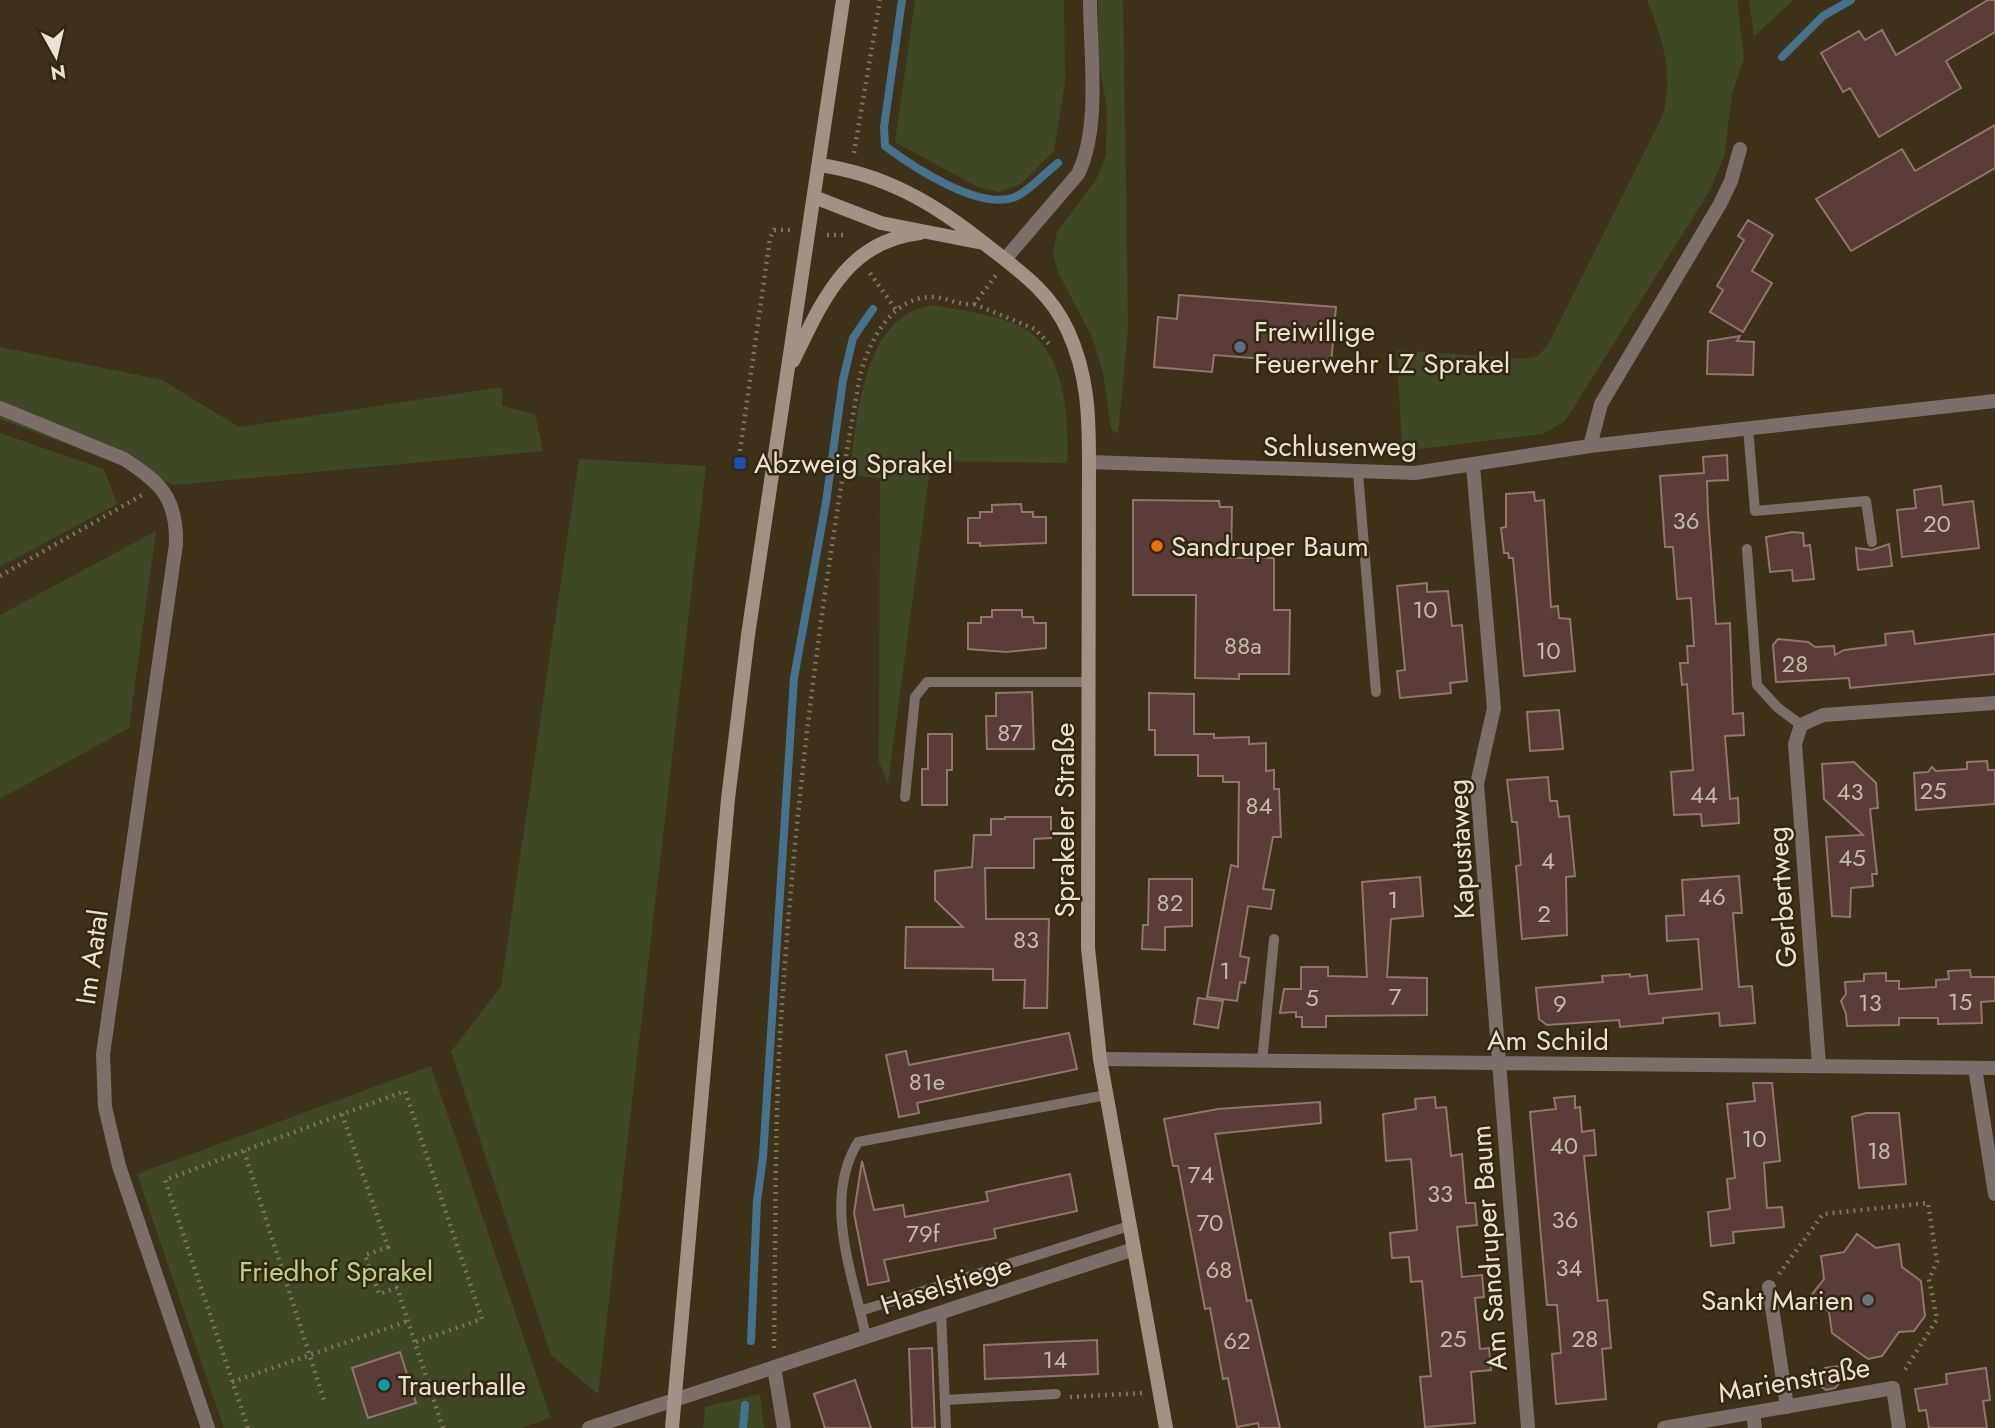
<svg xmlns="http://www.w3.org/2000/svg" width="1995" height="1428" viewBox="0 0 1995 1428" font-family="Jost,sans-serif">
	<style>
		.green { fill: #3e4826 }
		.lines { fill: none; stroke-linecap: round; stroke-linejoin: round }
		.stream { stroke: #47728d; stroke-width: 8 }
		.building { fill: #5a3d38; stroke: #94746e; stroke-width: 2 }
		.path { stroke: #7e735f; stroke-width: 4.5; stroke-dasharray: 2 5; stroke-linecap: butt }
		.lane { stroke: #7c6f69; stroke-width: 10 }
		.street { stroke: #7c6f69; stroke-width: 14 }
		.secondary { stroke: #a49186; stroke-width: 14 }
		.service-dot { fill: #5c6f8a; stroke: #342710; stroke-width: 2.5 }
		.transit-dot { fill: #1a4fb4; stroke: #342710; stroke-width: 2.5 }
		.food-dot { fill: #e8710a; stroke: #342710; stroke-width: 2.5 }
		.worship-dot { fill: #6b7280; stroke: #342710; stroke-width: 2.5 }
		.culture-dot { fill: #0f9aa8; stroke: #342710; stroke-width: 2.5 }
		.labels { text-anchor: middle; dominant-baseline: central; stroke-width: 5; stroke-linejoin: round; paint-order: stroke }
		.number-label { font-size: 24px; fill: #c5b8ac }
		.poi-label { font-size: 28px; fill: #e9e1d3; stroke: #342710; text-anchor: start }
		.street-label { font-size: 28px; fill: #e9e1d3; stroke: #342710 }
		.park-label { font-size: 28px; fill: #bbd18b; stroke: #342710 }
	</style>
	<rect width="100%" height="100%" fill="#3e311a"/>
	<path class="green" d="M915,0H1064L1065,82L1054,151L1021,184L999,192L978,187L895,142Z
		M1098,0H1123L1128,328L1118,434L1111,429L1103,373L1093,339L1058,272L1053,253L1057,232L1096,180L1106,156L1107,107L1098,60Z
		M1647,0H1737L1744,59L1732,94L1724,157L1709,192L1565,421L1543,434L1402,451L1397,350L1523,359L1538,356L1548,345L1663,115C1674,74 1662,38 1647,0Z
		M1749,0H1794L1754,36Z
		M933,305C962,311 997,314 1023,328C1066,351 1069,420 1067,463L931,461L888,784L879,762L880,478L849,475C858,419 861,315 933,305Z
		M0,347L162,380L239,427L502,387V406L535,414L543,451L174,485L0,419Z
		M0,433L104,469L117,504L0,567Z
		M579,459L706,466L598,1394L551,1355L451,1052L501,986Z
		M156,531L129,728L0,799V615Z
		M431,1066L551,1418L520,1428H224L137,1174Z
		M760,1394L764,1428H703L705,1407Z"/>
	<g class="lines">
		<path class="stream" d="M902,0L884,127L885,146C913,167 985,215 1019,195C1033,187 1045,173 1058,163
			M1782,57L1823,16L1851,0
			M751,1341L757,1201L763,1157L794,678L826,502L843,380L853,338L873,309
			M743,1428L745,1405"/>
	</g>
	<path class="building" d="M1988,0H1995V32L1946,61L1961,88L1879,137L1850,88L1843,92L1821,53L1859,31L1865,40L1882,30L1896,55Z
		M1995,125V168L1851,251L1816,199L1902,149L1915,171Z
		M1748,220L1773,235L1752,271L1772,283L1743,332L1710,312L1723,290L1717,286L1744,240L1738,236Z
		M1179,295L1336,307L1331,364L1214,355L1212,372L1154,367L1158,317L1177,319Z
		M1740,336L1737,341L1754,342L1753,375L1707,374L1708,341Z
		M1727,455L1728,480L1707,481L1708,513L1716,624L1730,623L1733,714L1743,713L1744,735L1725,736L1730,799L1738,798L1739,823L1702,826L1701,814L1674,815L1671,772L1693,770L1687,684L1682,685L1680,663H1688L1687,646H1694L1691,598L1677,599L1673,547H1665L1660,476L1704,473L1703,457Z
		M1941,486L1943,505L1973,501L1979,548L1902,557L1897,510L1916,508L1914,490Z
		M1534,492L1535,501L1544,500L1551,607L1558,606L1559,618L1570,619L1575,671L1524,676L1513,558H1509L1508,553H1504L1501,528L1506,527V494Z
		M1133,500L1219,501L1220,507H1232L1231,558H1274V610H1290L1289,674H1239V679L1195,678L1196,595H1133Z
		M1021,504L1022,512H1033V517H1046V543L980,546V543H968V518H980V512H992V505Z
		M1792,532L1803,533L1804,546L1810,545L1814,579L1793,581L1792,570L1770,572L1766,537Z
		M1889,544L1892,566L1858,570L1856,548L1872,550Z
		M1427,583V592L1448,591L1452,626L1462,625L1467,681L1450,683L1451,693L1400,698L1397,671L1405,670L1397,586Z
		M992,610H1022V617H1033L1034,623H1046V648L1006,652L968,649V623H981V617H992Z
		M1913,631L1915,644L1995,634V674L1850,688L1849,678L1776,682L1773,645L1778,639L1808,642L1815,647L1834,646L1835,655L1844,650L1886,645L1885,634Z
		M1032,692L1034,749H987L986,716H996V693Z
		M1149,693L1194,694V734H1214V738L1249,737V744L1266,743V771L1274,770V789H1279L1281,837H1273L1263,889L1274,890L1271,909L1248,906L1240,956L1249,958L1245,983L1240,982L1237,1001L1207,997L1231,865L1238,867L1239,782H1223V776H1198V755H1155V730H1149Z
		M1559,710L1563,749L1530,751L1527,712Z
		M928,734H952V770H947V805H922V769H928Z
		M1987,761L1988,770H1995V804L1916,810L1914,773L1928,772L1932,767L1936,771L1967,769V762Z
		M1854,762L1876,783L1878,808L1870,809L1877,874H1872L1873,886L1851,888L1850,917L1832,916L1826,837L1863,835L1824,799L1822,764Z
		M1548,777L1550,801H1557L1559,817L1569,816L1575,876L1566,877L1567,935L1522,939L1516,866L1521,865L1517,822H1512L1507,780Z
		M1005,817H1051V838L1034,839V868H985L986,919H1049L1047,1008H1024L1025,980H993V969L905,968L906,927H963L935,900V871L972,867L974,835H991V819H1005Z
		M1739,876L1742,913H1733L1739,987L1752,986L1755,1023L1720,1026L1719,1013L1663,1018V1023L1620,1027L1619,1020L1547,1025L1539,1019L1536,988L1603,982L1602,976L1630,974V977L1647,975L1649,994L1702,989L1698,939L1667,941L1666,916L1684,915L1682,880Z
		M1420,877L1423,916L1391,919L1387,977L1427,978V1015L1326,1016V1027H1302V1017H1296V1012L1280,1013L1284,989H1301V967H1328V976L1367,977L1362,882Z
		M1149,879H1192V926L1165,927V950L1142,949L1143,925H1148Z
		M1970,970L1971,977H1995V1001L1981,1002L1982,1023L1938,1024V1018H1899V1025L1847,1026L1846,1014L1841,1001L1846,994L1845,982L1864,981V974L1886,973V981H1899V989L1936,987V980L1949,979L1948,971Z
		M1198,998L1223,1001L1218,1028L1194,1024Z
		M1069,1033L1077,1069L917,1103L919,1113L899,1117L886,1055L906,1051L909,1065Z
		M1753,1083H1772L1780,1161L1764,1163L1767,1208L1782,1207L1784,1227L1733,1232L1734,1243L1711,1246L1708,1212L1730,1209L1727,1179L1735,1178L1727,1104L1755,1101Z
		M1575,1096V1108L1580,1107L1582,1132L1594,1130L1596,1155L1584,1156L1598,1301L1607,1300L1611,1348L1602,1349L1606,1399L1556,1404L1552,1354L1561,1353L1559,1328L1557,1305H1547L1530,1112L1556,1109L1554,1098Z
		M1435,1097L1436,1108L1446,1107L1451,1156L1462,1154L1466,1203H1475L1477,1225L1457,1227L1462,1277L1482,1275L1484,1297L1475,1298L1480,1349L1489,1348L1491,1370L1471,1372L1475,1423L1425,1427L1420,1377L1431,1376L1422,1281L1411,1282L1409,1257L1392,1258L1390,1233L1417,1230L1411,1159L1386,1161L1383,1114L1416,1109L1415,1099Z
		M1320,1102L1321,1123L1215,1134L1247,1301L1251,1300L1280,1428H1259L1258,1423L1237,1427L1228,1378L1223,1379L1210,1308L1205,1309L1178,1166H1173L1164,1119L1218,1109Z
		M1866,1113H1899L1906,1184L1859,1188L1852,1117Z
		M862,1161L874,1210L903,1205L905,1217L988,1201L986,1192L1070,1174L1077,1211L994,1229L996,1238L884,1260L889,1281L868,1285L854,1213Z
		M1857,1234L1876,1248L1899,1244L1902,1267L1921,1281L1925,1316L1914,1331L1899,1332L1882,1356L1868,1359L1832,1333L1829,1312L1810,1297L1824,1279L1821,1256L1844,1252Z
		M1097,1340L1098,1374L985,1379L984,1345Z
		M932,1348L935,1428H912L909,1349Z
		M400,1352L416,1403L368,1418L352,1368Z
		M1839,1366L1842,1380L1835,1388L1826,1390L1814,1382L1825,1368Z
		M1986,1368L1990,1400L1983,1401L1987,1428H1929L1926,1410L1919,1411L1915,1389L1947,1384L1946,1374Z
		M855,1380L871,1428H825L814,1394Z"/>
	<g class="lines">
		<path class="path" d="M854,153L880,0
			M827,235H847
			M870,273L896,310
			M974,304L1035,329L1051,346
			M740,451L770,238L774,230H791
			M0,576L142,495
			M342,1114L388,1247L365,1255L379,1294L397,1288L443,1428
			M244,1151L325,1403
			M1779,1274L1823,1214L1928,1203L1937,1262L1929,1279L1937,1319L1903,1373
			M774,1348C776,1234 774,1119 782,1005C796,795 822,588 859,381C866,346 890,297 931,297C947,297 959,306 974,304L997,274
			M232,1382L408,1321
			M1070,1397L1142,1393
			M248,1428L165,1180L405,1091L482,1319L416,1342"/>
		<path class="lane" d="M1748,428L1755,511L1866,501L1872,542
			M1358,473L1376,692
			M1747,549L1757,685L1777,707L1801,725
			M905,797L915,697L927,682H1089
			M1262,1062L1274,939
			M860,1311L1129,1226
			M941,1312L946,1428
			M866,1337C853,1274 822,1201 858,1142L1106,1095
			M945,1400L1056,1394"/>
		<path class="street" d="M1006,258L1078,174C1101,127 1090,52 1090,0
			M0,408L124,459C161,483 177,498 176,544L103,1054L105,1107L119,1166L208,1428
			M1590,446L1601,404L1720,204L1731,181L1740,149
			M1089,462L1415,473L1590,446L1995,401
			M1473,466L1494,708L1477,784L1528,1428
			M1100,1059L1995,1068
			M1819,1065L1795,744L1801,725L1823,715L1995,703
			M1975,1068L1995,1194
			M1769,1287L1787,1407
			M774,1367L784,1428
			M1753,1413L1755,1428
			M589,1428L1134,1249
			M1664,1428L1893,1388L1899,1428"/>
		<path class="secondary" d="M819,165C884,174 934,203 985,244C1018,270 1050,291 1068,331C1088,375 1089,415 1089,462L1088,948L1100,1059L1166,1428
			M814,197L881,223L983,243
			M793,361C822,302 846,241 920,233
			M672,1428L728,799L748,635L843,0"/>
	</g>
	<circle class="service-dot" cx="1240" cy="347" r="7"/>
	<rect class="transit-dot" x="733" y="456" width="14" height="14" rx="3.5"/>
	<circle class="food-dot" cx="1157" cy="546" r="7"/>
	<circle class="worship-dot" cx="1868" cy="1300" r="7"/>
	<circle class="culture-dot" cx="384" cy="1385" r="7"/>
	<g class="labels">
		<g class="number-label">
			<text x="1686" y="520">36</text>
			<text x="1937" y="523">20</text>
			<text x="1425" y="609">10</text>
			<text x="1243" y="645">88a</text>
			<text x="1548" y="650">10</text>
			<text x="1795" y="663">28</text>
			<text x="1010" y="732">87</text>
			<text x="1933" y="790">25</text>
			<text x="1850" y="791">43</text>
			<text x="1704" y="794">44</text>
			<text x="1259" y="805">84</text>
			<text x="1852" y="857">45</text>
			<text x="1548" y="860">4</text>
			<text x="1712" y="896">46</text>
			<text x="1393" y="899">1</text>
			<text x="1170" y="902">82</text>
			<text x="1544" y="913">2</text>
			<text x="1026" y="939">83</text>
			<text x="1225" y="970">1</text>
			<text x="1395" y="996">7</text>
			<text x="1312" y="997">5</text>
			<text x="1960" y="1001">15</text>
			<text x="1870" y="1002">13</text>
			<text x="1560" y="1003">9</text>
			<text x="927" y="1081">81e</text>
			<text x="1754" y="1138">10</text>
			<text x="1564" y="1145">40</text>
			<text x="1879" y="1150">18</text>
			<text x="1201" y="1174">74</text>
			<text x="1440" y="1193">33</text>
			<text x="1565" y="1219">36</text>
			<text x="1210" y="1222">70</text>
			<text x="923" y="1233">79f</text>
			<text x="1569" y="1267">34</text>
			<text x="1219" y="1269">68</text>
			<text x="1453" y="1338">25</text>
			<text x="1585" y="1338">28</text>
			<text x="1237" y="1340">62</text>
			<text x="1055" y="1359">14</text>
		</g>
		<g class="poi-label">
			<text x="1254" y="331">Freiwillige<tspan x="1254" dy="32">Feuerwehr LZ Sprakel</tspan></text>
			<text x="754" y="463">Abzweig Sprakel</text>
			<text x="1171" y="546">Sandruper Baum</text>
			<text x="1854" y="1300" text-anchor="end">Sankt Marien</text>
			<text x="398" y="1385">Trauerhalle</text>
		</g>
		<g class="street-label">
			<text x="1340" y="446">Schlusenweg</text>
			<text transform="translate(1064 820) rotate(-90)">Sprakeler Straße</text>
			<text transform="translate(1461 849) rotate(-93)">Kapustaweg</text>
			<text transform="translate(1782 897) rotate(-94)">Gerbertweg</text>
			<text transform="translate(92 957) rotate(-82)">Im Aatal</text>
			<text x="1548" y="1040">Am Schild</text>
			<text transform="translate(1489 1248) rotate(-94)">Am Sandruper Baum</text>
			<text transform="translate(946 1285) rotate(-18)">Haselstiege</text>
			<text transform="translate(1794 1380) rotate(-10)">Marienstraße</text>
		</g>
		<g class="park-label">
			<text x="336" y="1271">Friedhof Sprakel</text>
		</g>
	</g>
	<g transform="translate(56 56) rotate(172)" stroke="#342710" stroke-width="5" paint-order="stroke">
	<path d="M0-5L12 26L0 18L-12 26Z" fill="#e9e1d3"/>
	<text y="-10" font-size="19" font-weight="bold" text-anchor="middle" fill="#e9e1d3">N</text>
	</g>
</svg>
